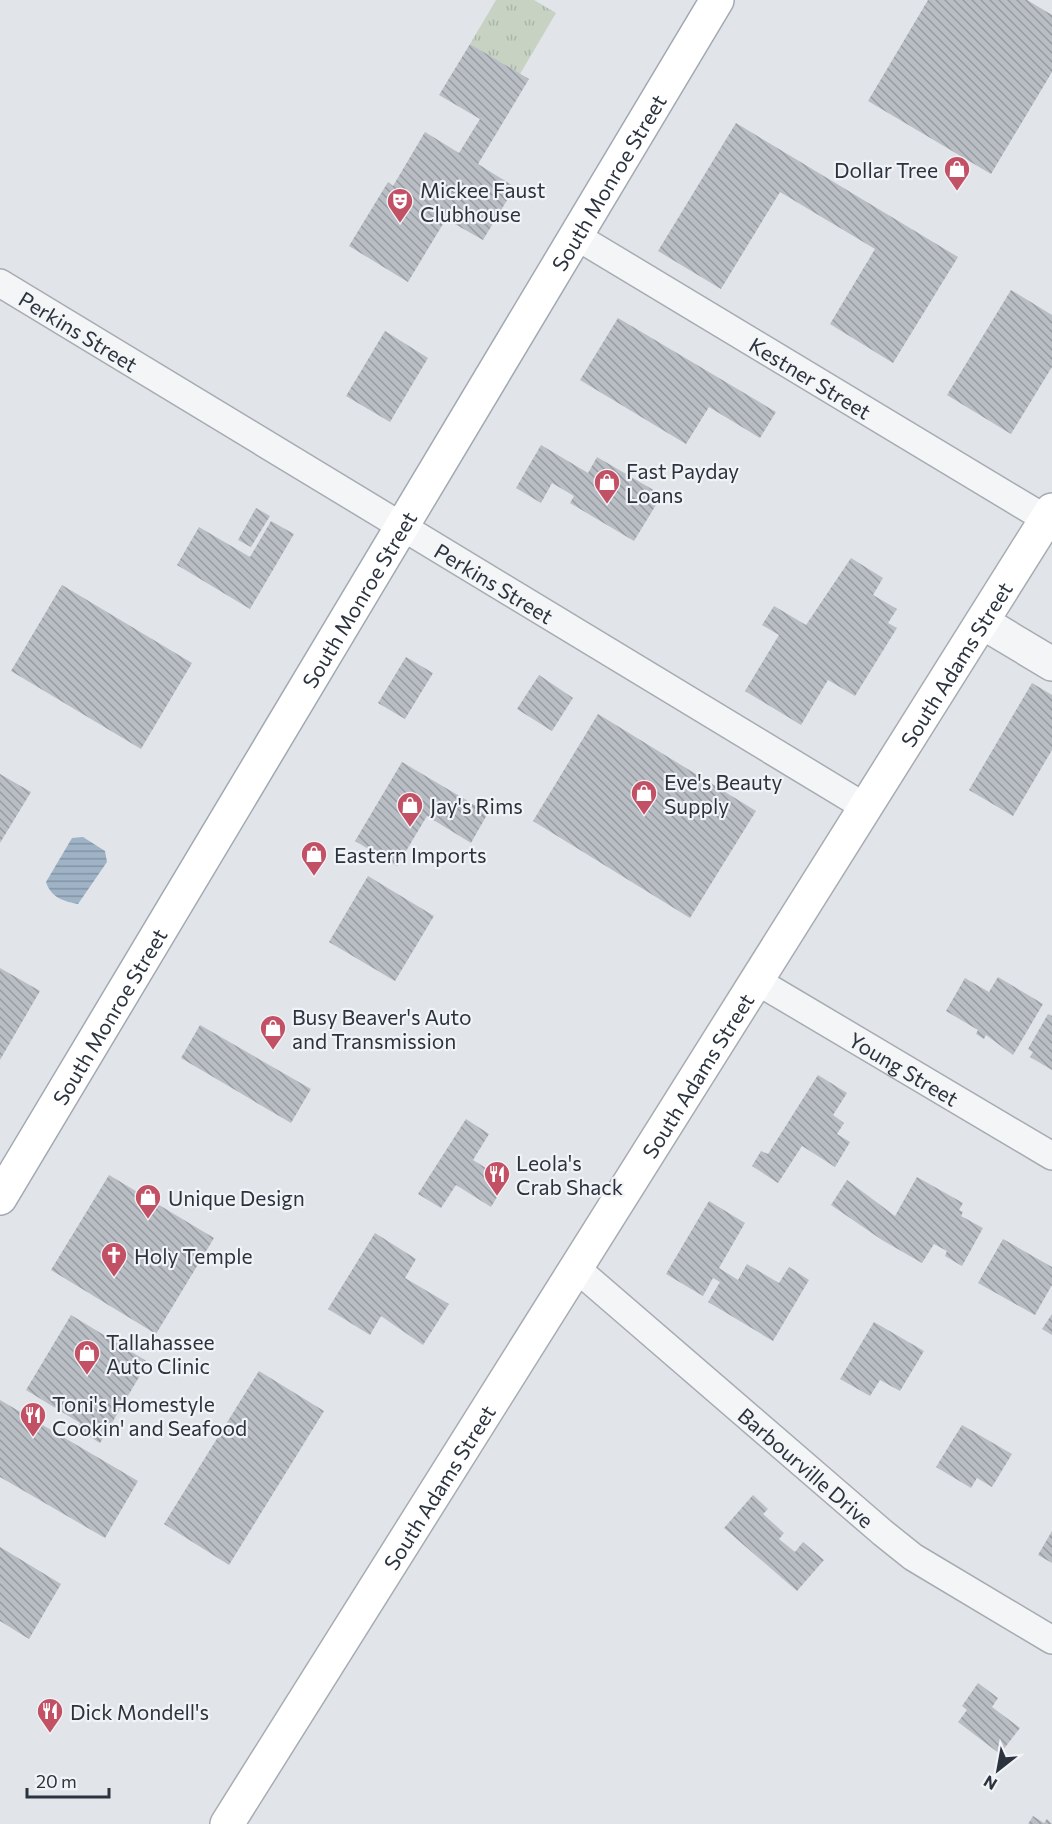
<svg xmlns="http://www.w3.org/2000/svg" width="1052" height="1824" viewBox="0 0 1052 1824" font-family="Commissioner,sans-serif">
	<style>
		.park { fill: url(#park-tufts) }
		.water { fill: url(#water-rules) }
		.building { fill: url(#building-back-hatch) }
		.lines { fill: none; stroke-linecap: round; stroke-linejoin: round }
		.minor-casing { stroke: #a7acb3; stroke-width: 30 }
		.tertiary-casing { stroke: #a7acb3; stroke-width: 36 }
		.secondary-casing { stroke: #a7acb3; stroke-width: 36 }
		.primary-casing { stroke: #a2a9b3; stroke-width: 36 }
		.minor { stroke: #f4f5f7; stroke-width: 27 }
		.tertiary { stroke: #f4f5f7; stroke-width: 33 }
		.secondary { stroke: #fff; stroke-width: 33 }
		.primary { stroke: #fff; stroke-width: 33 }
		.labels { text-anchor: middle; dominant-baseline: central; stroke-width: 4.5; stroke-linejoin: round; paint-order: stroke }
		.poi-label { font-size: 21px; fill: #2b333f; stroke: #f1f3f6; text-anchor: start }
		.street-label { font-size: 21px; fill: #2b333f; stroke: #f1f3f6 }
	</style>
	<defs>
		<pattern id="park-tufts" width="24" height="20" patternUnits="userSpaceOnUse" patternTransform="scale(1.5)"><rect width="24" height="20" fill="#c7d2c3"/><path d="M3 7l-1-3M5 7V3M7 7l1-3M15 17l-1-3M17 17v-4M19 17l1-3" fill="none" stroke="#abb5a9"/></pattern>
		<pattern id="water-rules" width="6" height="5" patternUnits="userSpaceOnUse" patternTransform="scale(1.5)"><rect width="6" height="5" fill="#9fb3c6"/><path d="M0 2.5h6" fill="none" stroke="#8292a2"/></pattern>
		<pattern id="building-back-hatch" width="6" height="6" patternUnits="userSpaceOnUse" patternTransform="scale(1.5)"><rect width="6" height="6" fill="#b9bec5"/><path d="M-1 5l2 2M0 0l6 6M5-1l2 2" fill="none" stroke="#979ba1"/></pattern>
	</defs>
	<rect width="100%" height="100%" fill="#e1e5e9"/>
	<path class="park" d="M496,0H534L556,13L520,74L470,44Z"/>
	<path class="water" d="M83,837L105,851L107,862L78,904C62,901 51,897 46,882L72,838Z"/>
	<path class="building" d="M928,0H1027L1052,15V72L991,174L868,101Z
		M470,44L529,79L478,164L515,187L483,240L446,219L408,282L349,246L388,182L393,186L425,132L459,153L480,119L439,95Z
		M736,123L958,257L893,363L830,324L875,249L780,192L721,289L658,251Z
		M1011,290L1052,315V367L1011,434L947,395Z
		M618,318L776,412L760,438L709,407L686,444L580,380Z
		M385,331L428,358L390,422L346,396Z
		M541,445L588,473L597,457L662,495L634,541L570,503L574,496L552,483L541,503L516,488Z
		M256,508L270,516L251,547L238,540Z
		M271,521L294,534L250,609L177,565L199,527L250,557Z
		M851,558L883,578L873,595L897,609L888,623L897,628L855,696L828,680L801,725L745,691L779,635L762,625L774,606L806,625Z
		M62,585L192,663L141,749L11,671Z
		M406,657L433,673L405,719L378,703Z
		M539,675L573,698L552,731L517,709Z
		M1032,683L1052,695V750L1013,816L969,790Z
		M598,714L756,811L690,918L533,821Z
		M402,762L488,813L471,843L427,816L397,866L355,841Z
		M0,774L31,792L0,843Z
		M368,876L434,916L395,981L329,942Z
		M0,968L40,991L0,1060Z
		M998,977L1043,1004L1013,1055L986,1035L984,1039L976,1034L978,1030L946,1011L965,978L989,992Z
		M1048,1014L1052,1016V1070L1030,1057L1033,1052L1028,1049Z
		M200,1025L311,1089L291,1123L181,1058Z
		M818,1075L847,1093L833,1115L844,1123L837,1134L850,1142L835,1167L802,1146L778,1183L752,1166L761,1151L768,1154Z
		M466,1119L489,1134L473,1160L507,1181L491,1207L456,1185L441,1208L418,1194Z
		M109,1175L214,1238L156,1334L51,1270Z
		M917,1177L963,1203L959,1210L963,1212L961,1216L983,1228L962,1266L945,1256L947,1251L934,1244L922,1263L882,1240L831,1205L847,1180L895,1216Z
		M709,1201L745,1223L719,1268L738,1280L747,1264L779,1283L789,1267L809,1280L773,1341L708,1302L720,1282L713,1278L703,1296L666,1274Z
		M375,1233L416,1259L405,1278L449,1304L423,1345L381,1316L370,1335L328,1309Z
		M1003,1239L1052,1267V1285L1035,1315L978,1283Z
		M1052,1314V1335L1042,1329Z
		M71,1315L148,1362L100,1443L77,1429L80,1423L26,1390Z
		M874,1322L924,1351L900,1391L880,1380L870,1396L840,1379Z
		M259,1371L324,1411L229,1565L164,1524Z
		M0,1400L138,1481L105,1538L0,1477Z
		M962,1425L1012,1454L992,1487L977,1478L971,1488L936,1467Z
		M753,1495L768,1509L763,1514L784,1533L779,1539L795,1552L803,1542L824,1560L797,1591L724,1528Z
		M1052,1531V1563L1038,1555Z
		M0,1547L61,1584L29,1639L0,1621Z
		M978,1683L998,1698L992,1707L1020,1728L1000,1754L958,1722L967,1710L962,1706Z
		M1033,1816L1044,1823L1047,1819L1052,1824H1028Z"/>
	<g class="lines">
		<g class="minor-casing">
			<g id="minor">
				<path id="s1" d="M576,236L1046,519"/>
				<path id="s2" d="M0,283L865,807"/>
				<path id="s3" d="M757,981L1052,1156"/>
				<path id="s4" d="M577,1269L883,1533L913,1557L1052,1640"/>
			</g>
		</g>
		<g class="tertiary-casing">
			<path id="tertiary" d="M982,622L1052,664"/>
		</g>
		<g class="secondary-casing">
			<g id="secondary">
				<path id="s5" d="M227,1824L1052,510"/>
			</g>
		</g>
		<g class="primary-casing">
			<g id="primary">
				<path id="s6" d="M0,1198L717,0"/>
			</g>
		</g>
		<use href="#minor" class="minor"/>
		<use href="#tertiary" class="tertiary"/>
		<use href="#secondary" class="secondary"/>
		<use href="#primary" class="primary"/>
	</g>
	<defs>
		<g id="shop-pin" transform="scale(1.35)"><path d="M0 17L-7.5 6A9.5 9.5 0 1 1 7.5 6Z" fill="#c35166" stroke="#f1f3f6"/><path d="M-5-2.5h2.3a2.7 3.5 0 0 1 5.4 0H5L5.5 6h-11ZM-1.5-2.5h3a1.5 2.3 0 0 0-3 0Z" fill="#fff"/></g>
		<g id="theatre-pin" transform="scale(1.35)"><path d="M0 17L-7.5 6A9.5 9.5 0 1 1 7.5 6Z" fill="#c35166" stroke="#f1f3f6"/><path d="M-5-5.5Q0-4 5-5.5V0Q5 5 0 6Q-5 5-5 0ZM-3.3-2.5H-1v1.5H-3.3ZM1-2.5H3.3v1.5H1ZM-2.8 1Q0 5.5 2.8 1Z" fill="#fff"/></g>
		<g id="restaurant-pin" transform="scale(1.35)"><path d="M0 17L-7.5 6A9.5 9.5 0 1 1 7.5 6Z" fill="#c35166" stroke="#f1f3f6"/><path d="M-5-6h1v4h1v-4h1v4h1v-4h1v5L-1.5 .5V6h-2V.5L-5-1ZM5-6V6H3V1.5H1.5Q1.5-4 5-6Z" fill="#fff"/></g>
		<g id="church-pin" transform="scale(1.35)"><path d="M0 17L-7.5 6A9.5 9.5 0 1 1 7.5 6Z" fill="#c35166" stroke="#f1f3f6"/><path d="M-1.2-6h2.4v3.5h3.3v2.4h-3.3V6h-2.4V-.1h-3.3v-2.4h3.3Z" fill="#fff"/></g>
	</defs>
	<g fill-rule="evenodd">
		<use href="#shop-pin" x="957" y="169"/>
		<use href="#theatre-pin" x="400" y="201"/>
		<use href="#shop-pin" x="607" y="482"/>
		<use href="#shop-pin" x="644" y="793"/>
		<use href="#shop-pin" x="410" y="805"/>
		<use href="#shop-pin" x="314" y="854"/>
		<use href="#shop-pin" x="273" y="1028"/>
		<use href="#restaurant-pin" x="497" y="1174"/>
		<use href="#shop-pin" x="148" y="1197"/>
		<use href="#church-pin" x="114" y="1255"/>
		<use href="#shop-pin" x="87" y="1353"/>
		<use href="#restaurant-pin" x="33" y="1415"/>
		<use href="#restaurant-pin" x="50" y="1711"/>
	</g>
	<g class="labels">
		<g class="poi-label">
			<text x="938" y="169" text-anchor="end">Dollar Tree</text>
			<text x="420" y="189">Mickee Faust<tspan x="420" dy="24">Clubhouse</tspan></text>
			<text x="626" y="470">Fast Payday<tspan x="626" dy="24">Loans</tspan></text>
			<text x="664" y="781">Eve's Beauty<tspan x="664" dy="24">Supply</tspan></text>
			<text x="430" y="805">Jay's Rims</text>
			<text x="334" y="854">Eastern Imports</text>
			<text x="292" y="1016">Busy Beaver's Auto<tspan x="292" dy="24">and Transmission</tspan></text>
			<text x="516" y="1162">Leola's<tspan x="516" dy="24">Crab Shack</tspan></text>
			<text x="168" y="1197">Unique Design</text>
			<text x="134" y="1255">Holy Temple</text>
			<text x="106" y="1341">Tallahassee<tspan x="106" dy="24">Auto Clinic</tspan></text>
			<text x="52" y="1403">Toni's Homestyle<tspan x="52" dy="24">Cookin' and Seafood</tspan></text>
			<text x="70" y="1711">Dick Mondell's</text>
		</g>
		<g class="street-label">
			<text stroke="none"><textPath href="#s6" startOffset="1184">South Monroe Street</textPath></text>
			<text stroke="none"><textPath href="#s2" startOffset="92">Perkins Street</textPath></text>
			<text stroke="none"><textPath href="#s1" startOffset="274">Kestner Street</textPath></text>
			<text stroke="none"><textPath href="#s2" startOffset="578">Perkins Street</textPath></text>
			<text stroke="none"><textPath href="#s6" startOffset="698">South Monroe Street</textPath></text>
			<text stroke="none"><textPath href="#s5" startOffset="1370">South Adams Street</textPath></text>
			<text stroke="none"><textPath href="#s6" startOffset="212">South Monroe Street</textPath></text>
			<text stroke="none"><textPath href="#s3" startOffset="171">Young Street</textPath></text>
			<text stroke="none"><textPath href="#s5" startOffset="884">South Adams Street</textPath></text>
			<text stroke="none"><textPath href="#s4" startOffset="303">Barbourville Drive</textPath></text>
			<text stroke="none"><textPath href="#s5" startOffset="398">South Adams Street</textPath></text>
		</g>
	</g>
	<g transform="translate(998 1770) rotate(211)" stroke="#f1f3f6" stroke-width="4.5" paint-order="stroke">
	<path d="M0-4.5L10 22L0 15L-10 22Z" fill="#2b333f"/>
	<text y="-9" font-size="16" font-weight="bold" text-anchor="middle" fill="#2b333f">N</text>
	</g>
	<path d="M27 1788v9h82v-9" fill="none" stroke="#2b333f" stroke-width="3"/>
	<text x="36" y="1788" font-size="18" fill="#2b333f" stroke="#f1f3f6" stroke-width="4.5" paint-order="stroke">20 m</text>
</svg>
